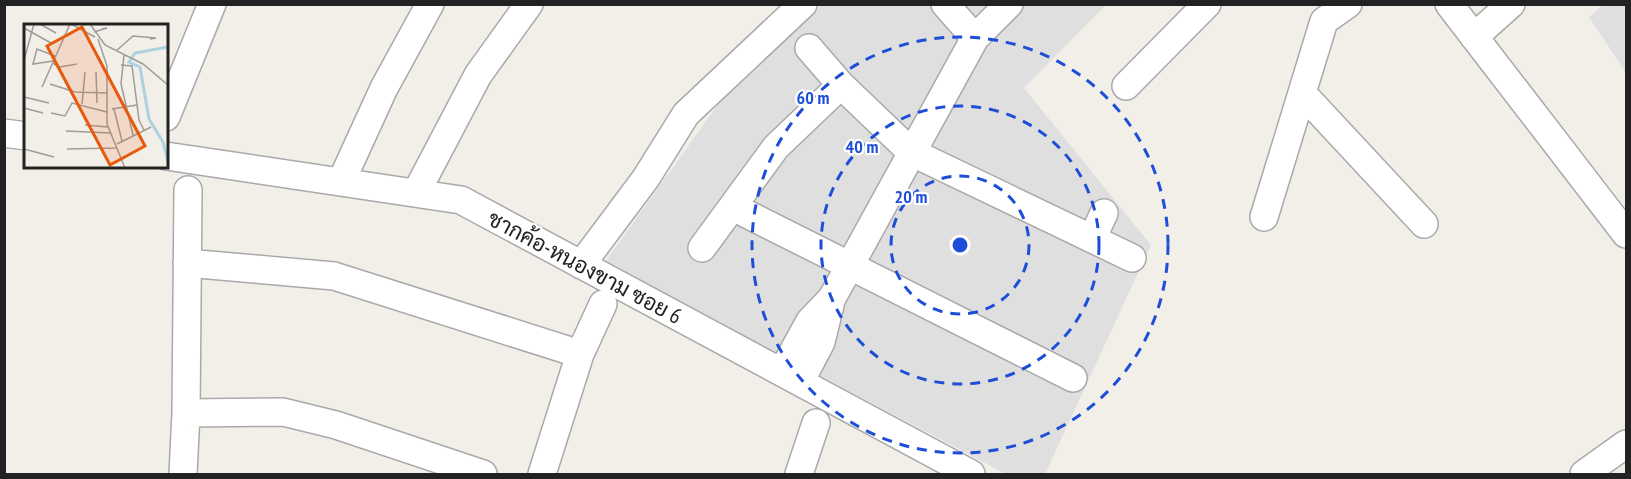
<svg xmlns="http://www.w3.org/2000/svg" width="1631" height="479" viewBox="0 0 1631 479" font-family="'PT Sans Narrow',Sarabun,sans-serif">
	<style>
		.residential { fill: #e0dfdf }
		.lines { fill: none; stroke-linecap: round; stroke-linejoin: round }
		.street-casing { stroke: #a9a9a9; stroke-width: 30 }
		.street { stroke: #fff; stroke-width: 27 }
		.ring { fill: none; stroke: #1d4ed8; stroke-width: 3; stroke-dasharray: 10 8 }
		.labels { text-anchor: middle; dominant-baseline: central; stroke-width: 4.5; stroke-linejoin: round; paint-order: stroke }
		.street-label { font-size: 22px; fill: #222; stroke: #fff }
		.inset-river { fill: none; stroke: #aad3df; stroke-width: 3 }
		.inset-road { fill: none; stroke: #9f9d99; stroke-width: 1.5 }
		.view { fill: #e8590c; fill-opacity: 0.15; stroke: #e8590c; stroke-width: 3 }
		.inset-edge { fill: none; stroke: #222; stroke-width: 3 }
		.centre { fill: #1d4ed8; stroke: #fff; stroke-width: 3 }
		.ring-label { font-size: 18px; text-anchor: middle; font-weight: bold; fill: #1d4ed8; stroke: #fff; stroke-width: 4.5; stroke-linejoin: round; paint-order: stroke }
	</style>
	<rect width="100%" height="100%" fill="#f2efe9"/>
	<path class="residential" d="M822,5H1106L1024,88L1151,245L1045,474H1006L605,262L730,88Z
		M1603,5H1626V73L1589,17Z"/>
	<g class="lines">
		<g class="street-casing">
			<path id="street" d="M945,4L975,38
				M1449,4L1626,234
				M1474,37L1511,4
				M809,48L841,85L911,152L1132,258
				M1126,86L1207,4
				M1302,93L1424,224
				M166,117L212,4
				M4,133L26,136
				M166,156L461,200L971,474
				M341,182L384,88L430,4
				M416,193L478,75L529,4
				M733,207L1073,378
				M1264,217L1324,21L1348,4
				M1092,239L1104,213
				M702,248L776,147L841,85
				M187,263L334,276L580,354
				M581,265L646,178L686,114L803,4
				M782,372L810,321L832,298L975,38L1009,4
				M800,382L821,342L830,305
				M186,413L283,412L336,425L483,474
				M183,474L186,413L188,190
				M542,474L580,354L603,304
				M799,474L816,423
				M1584,474L1626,444"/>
		</g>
		<use href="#street" class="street"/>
	</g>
	<g class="ring">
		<circle cx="960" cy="245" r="69"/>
		<circle cx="960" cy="245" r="139"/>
		<circle cx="960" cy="245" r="208"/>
	</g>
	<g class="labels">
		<g class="street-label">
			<text transform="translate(585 267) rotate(28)">ชากค้อ-หนองขาม ซอย 6</text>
		</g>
	</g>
	<g transform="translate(24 24)">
		<rect width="144" height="144" fill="#f2efe9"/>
		<path class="inset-river" d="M144,23L111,29L105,38L116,43L125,95L139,118L144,137"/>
		<path class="inset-road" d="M16,0L32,9M47,0L71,13M66,0L81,21L119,40L144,61M0,4L27,19M70,8L83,4L78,5M74,15L83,42V100L101,144M92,27L109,12L132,14L126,15M100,31L97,60L109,111M0,36L10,0M29,37L9,40L13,25L31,32M28,39L36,43L53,40M97,41L108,42L115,96L120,106M72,48L73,79M26,60L51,68L83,69M18,63L46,0M0,73L25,79M58,80L61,48M0,84L19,89M88,85L113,81M90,85L98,117M27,89L41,92L48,79L83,88M61,101L84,103M42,107L86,109M93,120L127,103M0,125L30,133M43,125L92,124"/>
		<path class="view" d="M58,3L121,122L86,141L23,22Z"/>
		<rect width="144" height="144" class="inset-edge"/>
	</g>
	<circle cx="960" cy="245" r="9" class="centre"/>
	<g class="ring-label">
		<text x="813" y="104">60 m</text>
		<text x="862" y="153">40 m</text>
		<text x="911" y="203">20 m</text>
	</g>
	<rect width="1631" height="479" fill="none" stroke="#222222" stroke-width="12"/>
</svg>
